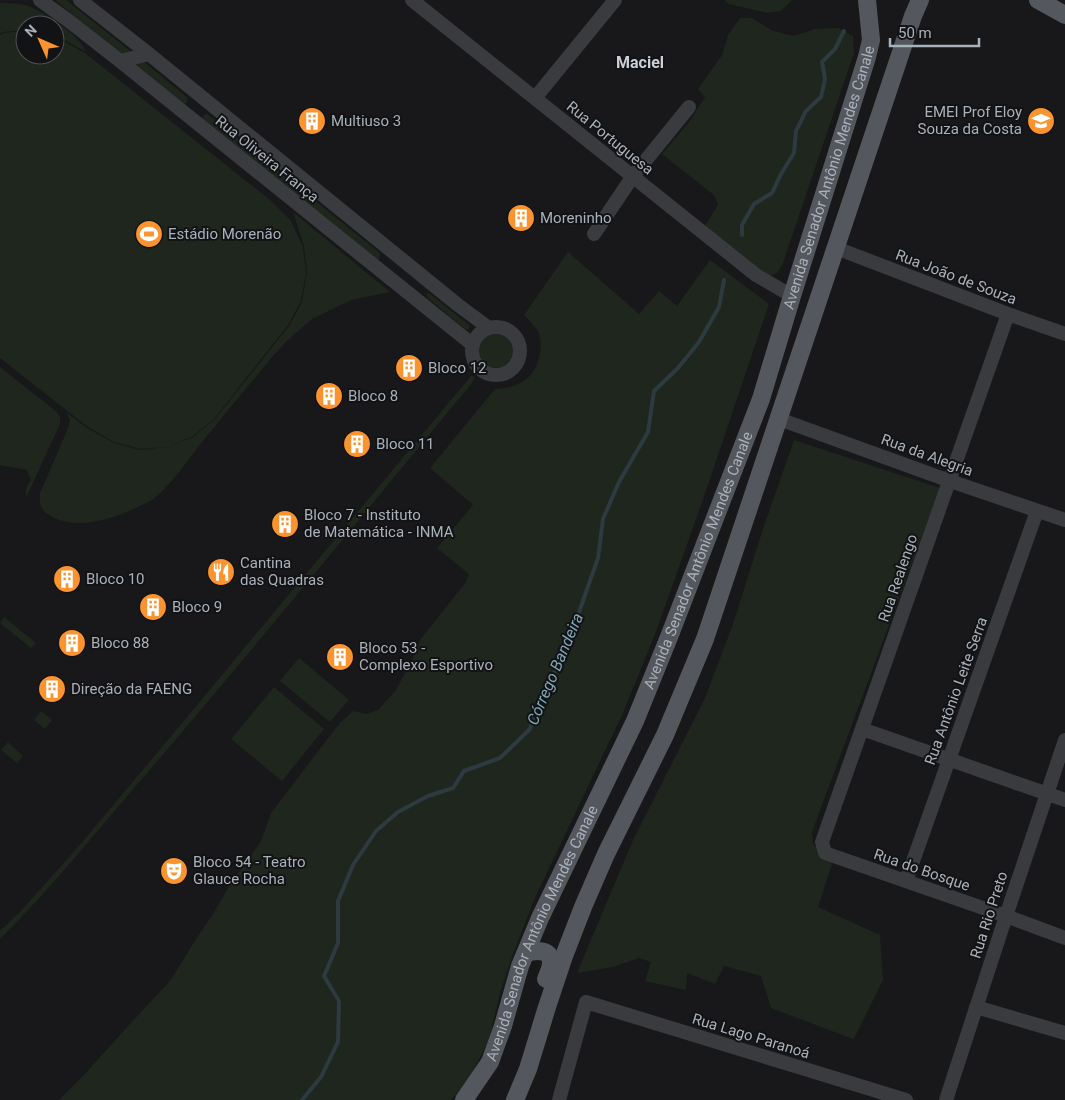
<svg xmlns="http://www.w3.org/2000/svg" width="1065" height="1100" viewBox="0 0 1065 1100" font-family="Roboto,sans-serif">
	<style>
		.green { fill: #1e261d }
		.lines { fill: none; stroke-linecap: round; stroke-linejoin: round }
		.stream { stroke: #2d3a3f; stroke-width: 4 }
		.minor { stroke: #393b3f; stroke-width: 14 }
		.major { stroke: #54585e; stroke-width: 18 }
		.labels { text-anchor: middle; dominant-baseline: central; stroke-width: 4; stroke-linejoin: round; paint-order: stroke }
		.poi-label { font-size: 15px; fill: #a9b1ba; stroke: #131315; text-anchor: start }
		.street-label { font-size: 15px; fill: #a9b1ba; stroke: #131315 }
		.neighbourhood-label { font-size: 16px; font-weight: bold; fill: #cbd0d6; stroke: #131315 }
		.water-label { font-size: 16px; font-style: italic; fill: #7fa6b7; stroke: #131315 }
	</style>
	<rect width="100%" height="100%" fill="#18181a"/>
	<path class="green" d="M55,0H66L134,54L123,56Z
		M725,0H792L781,11L767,13L729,4Z
		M0,3C10,3 18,3 28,6C46,13 79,34 86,52L58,36H55V25H25V30L3,32L0,33Z
		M740,18H752L773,31L794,36L815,29L838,28L853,36L854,53L783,263C780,269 777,276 769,275C757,273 716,236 704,227L718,205L714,195L662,154L689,122L705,97L698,89L722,55L728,35Z
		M25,31V55H55V37L85,53L269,199L291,221L303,247L306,273L301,301L288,325L214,419L193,436L168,447L140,449L114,442L88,427L0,358V35L3,33Z
		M143,61L187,97V102L185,104L182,103L131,62Z
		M207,114L380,253L379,261L205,121L203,118L204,115Z
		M293,212L390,292L351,300L312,319L288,340L273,356C248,386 223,416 198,447C186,463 172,483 157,496C153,500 148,502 144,504C121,516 85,529 60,520C46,515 38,510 40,493L68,428L70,420L66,412L87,428L114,443L140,450L168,447L193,437L215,419L289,326L302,302L307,272L304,246Z
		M568,252L639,314L659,291L677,306L710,260L769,304L707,488L656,632L622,715L534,900L513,954L500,993L489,1040L467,1083L451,1100H59L84,1075L128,1026L170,981L196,939L213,914L228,888L261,841L271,813L326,741L340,723L353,711L367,714L378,710L396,690L412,660L420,640L466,582L469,574L437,548L473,505L430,468L495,389C504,389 514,387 522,382C538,373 544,350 539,333C536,327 529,320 524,315Z
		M429,293L469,325V329L467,330L465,329L428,298L426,294Z
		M478 350a18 18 0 1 1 36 0a18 18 0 1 1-36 0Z
		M0,367L57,412L60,417V424L26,498C25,490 27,486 31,480L27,470L0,465Z
		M471,376H473L475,377L472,383C364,513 258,644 148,772C99,828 53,887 0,939V931L20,912L78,847L193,710L245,647Z
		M794,440L940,488L812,832L813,844L832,864L818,907L880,935L883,980L858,1031L853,1039L771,1008L761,976L724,966L715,984L687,973L686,990L645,981L651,962L639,958L613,967L577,973L633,840L705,698L733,624L763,529Z
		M4,617L36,643L31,648L0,623Z
		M299,658L349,700L330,722L280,681Z
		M274,687L324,729L282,781L231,739Z
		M41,711L52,720L45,729L34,720Z
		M8,742L23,756L17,763L1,750Z"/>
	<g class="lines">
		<path class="stream" d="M742,235V225L754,204L772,193L781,174L794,153L796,131L806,111L821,97L825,79L822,62L835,49L844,31
			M302,1100L321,1077L338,1042L339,1001L324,976L338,943V901L353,865L376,831L398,812L428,796L453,788L464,771L500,758L530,729L539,700L564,655L598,558L603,519L619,482L648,432L654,391L678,368L699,342L719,307L724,280"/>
		<path class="minor" d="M40,0L69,21L120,61L473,345
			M80,0L149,54L458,305L489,328
			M412,0L756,275L792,296
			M120,61L149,54
			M535,98L615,0
			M594,234L633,176L689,107
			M836,248L1008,314L1065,334
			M1008,314L822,842L825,853L1006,916L1065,938
			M472 351a24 24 0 1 1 48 0a24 24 0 1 1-48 0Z
			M779,419L950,481L1065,520
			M862,729L1065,800
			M906,881L1037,511
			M976,1007L1065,1033
			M559,1100L586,1002L906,1100
			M946,1100L1006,916L1065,740"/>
		<g class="major">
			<path d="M1038,0L1065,15"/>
			<path d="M525,954C533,950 552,948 551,963C551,968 548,974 546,979"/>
			<path id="s1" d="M464,1100L490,1062L503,1026L520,966L540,918L635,721L669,637L761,399L792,296L867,57L871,40L867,0"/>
			<path d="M515,1100L528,1069L547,1007L564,956L583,907L606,854L665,735L705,639L913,16L920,0"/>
		</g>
	</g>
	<defs>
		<g id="building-disc" transform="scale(1.4375)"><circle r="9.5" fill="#fb942f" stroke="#131315"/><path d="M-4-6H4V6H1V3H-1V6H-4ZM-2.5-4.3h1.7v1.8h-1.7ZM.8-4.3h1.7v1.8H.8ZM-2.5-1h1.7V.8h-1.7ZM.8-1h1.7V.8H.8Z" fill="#fff"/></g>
		<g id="school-disc" transform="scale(1.4375)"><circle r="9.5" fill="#fb942f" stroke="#131315"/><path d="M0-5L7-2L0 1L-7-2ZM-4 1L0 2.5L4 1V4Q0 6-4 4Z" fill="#fff"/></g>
		<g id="stadium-disc" transform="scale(1.4375)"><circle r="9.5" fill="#fb942f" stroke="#131315"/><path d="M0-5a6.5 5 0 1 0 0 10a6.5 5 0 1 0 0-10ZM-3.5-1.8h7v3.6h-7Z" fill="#fff"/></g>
		<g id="restaurant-disc" transform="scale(1.4375)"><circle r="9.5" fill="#fb942f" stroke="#131315"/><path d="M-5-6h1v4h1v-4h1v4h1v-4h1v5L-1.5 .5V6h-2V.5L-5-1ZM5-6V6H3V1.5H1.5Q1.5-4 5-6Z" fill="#fff"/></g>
		<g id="theatre-disc" transform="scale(1.4375)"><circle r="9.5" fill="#fb942f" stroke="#131315"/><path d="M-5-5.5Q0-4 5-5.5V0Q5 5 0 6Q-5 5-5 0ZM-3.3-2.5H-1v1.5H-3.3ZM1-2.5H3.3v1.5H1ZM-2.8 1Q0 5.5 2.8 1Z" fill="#fff"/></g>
	</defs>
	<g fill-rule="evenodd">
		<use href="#building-disc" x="312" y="121"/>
		<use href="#school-disc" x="1041" y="121"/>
		<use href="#building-disc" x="521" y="218"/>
		<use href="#stadium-disc" x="149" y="234"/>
		<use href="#building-disc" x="409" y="368"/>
		<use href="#building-disc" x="329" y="396"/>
		<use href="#building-disc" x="357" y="444"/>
		<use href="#building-disc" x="285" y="524"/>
		<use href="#restaurant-disc" x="221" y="572"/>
		<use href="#building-disc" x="67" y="579"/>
		<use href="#building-disc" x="153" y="607"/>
		<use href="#building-disc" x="72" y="643"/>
		<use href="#building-disc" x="340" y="657"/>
		<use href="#building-disc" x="52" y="689"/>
		<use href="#theatre-disc" x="174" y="871"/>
	</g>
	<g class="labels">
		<g class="poi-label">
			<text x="1022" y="112" text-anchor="end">EMEI Prof Eloy<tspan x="1022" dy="17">Souza da Costa</tspan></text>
			<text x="331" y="121">Multiuso 3</text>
			<text x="540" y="218">Moreninho</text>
			<text x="168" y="234">Estádio Morenão</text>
			<text x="428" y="368">Bloco 12</text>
			<text x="348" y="396">Bloco 8</text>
			<text x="376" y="444">Bloco 11</text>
			<text x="304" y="515">Bloco 7 - Instituto<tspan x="304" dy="17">de Matemática - INMA</tspan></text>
			<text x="240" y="563">Cantina<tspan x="240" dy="17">das Quadras</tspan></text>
			<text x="86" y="579">Bloco 10</text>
			<text x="172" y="607">Bloco 9</text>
			<text x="91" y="643">Bloco 88</text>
			<text x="359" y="648">Bloco 53 -<tspan x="359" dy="17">Complexo Esportivo</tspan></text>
			<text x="71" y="689">Direção da FAENG</text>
			<text x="193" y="862">Bloco 54 - Teatro<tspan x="193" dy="17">Glauce Rocha</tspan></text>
		</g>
		<g class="street-label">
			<text transform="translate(610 138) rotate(39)">Rua Portuguesa</text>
			<text transform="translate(267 159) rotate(39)">Rua Oliveira França</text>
			<text stroke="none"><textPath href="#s1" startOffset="995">Avenida Senador Antônio Mendes Canale</textPath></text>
			<text transform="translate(956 277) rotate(21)">Rua João de Souza</text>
			<text transform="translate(927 455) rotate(20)">Rua da Alegria</text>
			<text stroke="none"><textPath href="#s1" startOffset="590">Avenida Senador Antônio Mendes Canale</textPath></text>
			<text transform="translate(898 578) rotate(-71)">Rua Realengo</text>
			<text transform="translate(956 691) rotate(-70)">Rua Antônio Leite Serra</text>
			<text transform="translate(922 870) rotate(19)">Rua do Bosque</text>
			<text transform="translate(989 915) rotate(-72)">Rua Rio Preto</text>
			<text stroke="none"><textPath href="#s1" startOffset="185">Avenida Senador Antônio Mendes Canale</textPath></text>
			<text transform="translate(751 1036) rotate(17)">Rua Lago Paranoá</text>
		</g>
		<g class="neighbourhood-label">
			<text x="640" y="62">Maciel</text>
		</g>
		<g class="water-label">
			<text transform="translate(555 669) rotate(-67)">Córrego Bandeira</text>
		</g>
	</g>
	<g transform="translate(40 40) rotate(315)"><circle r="24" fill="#131315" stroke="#4f5257"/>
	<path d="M0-4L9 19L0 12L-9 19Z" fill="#fb942f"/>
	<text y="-8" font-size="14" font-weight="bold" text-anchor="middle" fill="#a9b1ba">N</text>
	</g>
	<path d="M890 38v8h89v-8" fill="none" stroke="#a9b1ba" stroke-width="2.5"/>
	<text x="898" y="38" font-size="15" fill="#a9b1ba" stroke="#131315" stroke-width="4" paint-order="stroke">50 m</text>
</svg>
